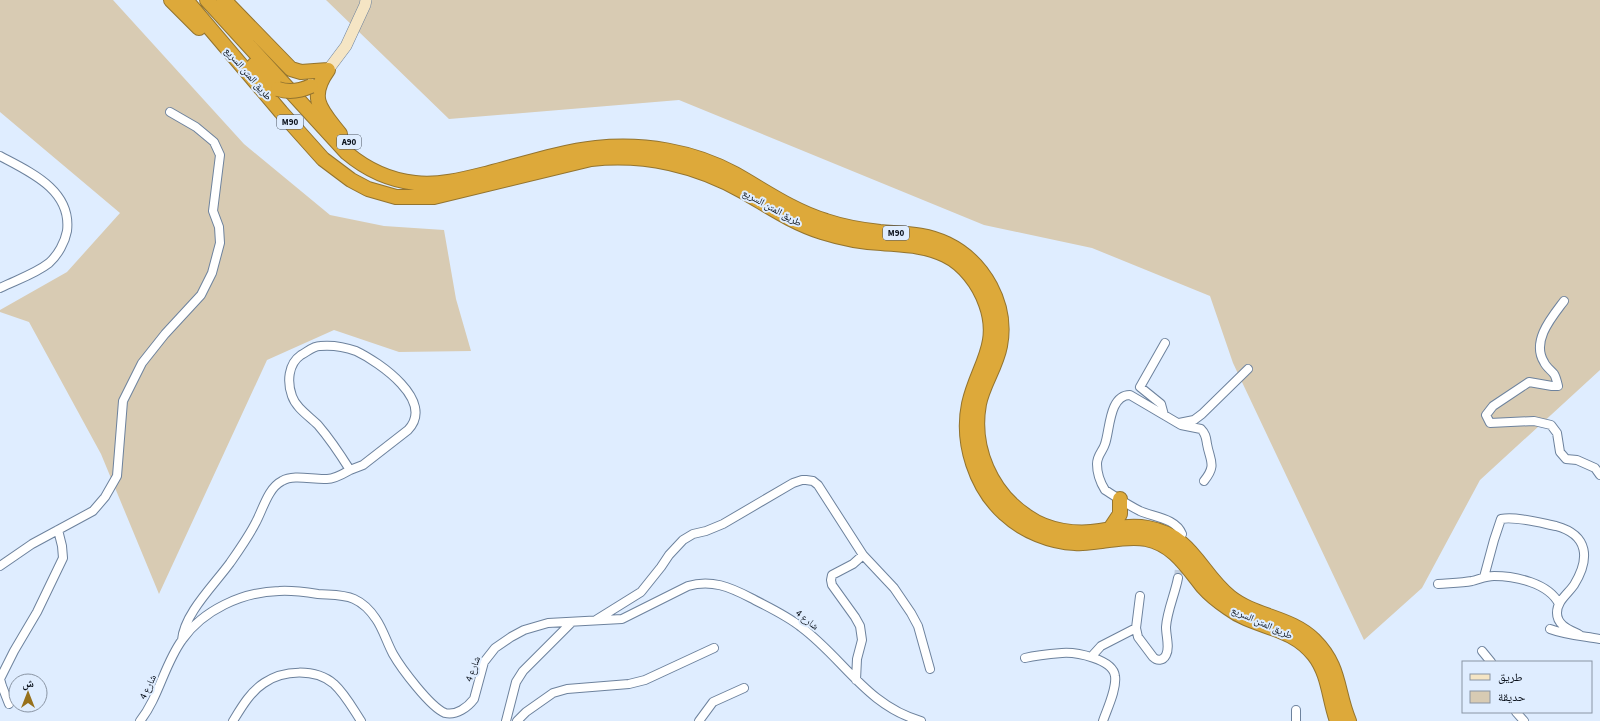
<svg xmlns="http://www.w3.org/2000/svg" width="1600" height="721" viewBox="0 0 1600 721" font-family="'Source Sans 3','Noto Naskh Arabic',sans-serif">
	<style>
		.green { fill: #d8cbb3 }
		.lines { fill: none; stroke-linecap: round; stroke-linejoin: round }
		.street-tunnel { stroke: #bfccdd; stroke-width: 8; stroke-dasharray: 8 4; stroke-linecap: butt }
		.street-casing { stroke: #6d829d; stroke-width: 10 }
		.secondary-casing { stroke: #6d829d; stroke-width: 12 }
		.highway-casing { stroke: #93742f; stroke-width: 16 }
		.street { stroke: #fff; stroke-width: 8 }
		.secondary { stroke: #f5e5c4; stroke-width: 11 }
		.highway { stroke: #dda93a; stroke-width: 14 }
		.highway-bridge-casing { stroke: #93742f; stroke-width: 16; stroke-linecap: butt }
		.highway-bridge { stroke: #dda93a; stroke-width: 14 }
		.labels { text-anchor: middle; dominant-baseline: central; stroke-width: 4; stroke-linejoin: round; paint-order: stroke }
		.shield { fill: #dfedff; stroke: #4a535f; stroke-width: 1 }
		.shield-label { font-size: 9px; font-weight: bold; fill: #0a111b }
		.street-label { font-size: 10px; fill: #0a111b; stroke: #dfedff }
	</style>
	<rect width="100%" height="100%" fill="#dfedff"/>
	<path class="green" d="M0,0H113L244,144L330,215L384,226L444,230L456,299L471,351L399,352L334,330L267,360L159,594L101,454L29,322L0,312V310L67,272L120,213L0,112Z
		M326,0H1600V370L1480,480L1422,588L1364,640L1233,363L1210,296L1092,248L984,225L679,100L449,119Z"/>
	<g class="lines">
		<path class="street-tunnel" d="M1178,578L1180,557"/>
		<g class="street-casing">
			<path id="street" d="M0,156C30,172 72,190 67,231C65,242 58,255 49,263C35,274 16,280 0,288
				M1564,301C1552,317 1531,341 1544,362C1546,367 1551,370 1554,374C1556,377 1557,382 1558,386H1552L1529,382L1493,406L1486,415L1490,423L1534,421L1551,425L1557,433L1560,452L1566,459L1577,460L1595,468L1600,475
				M1164,415L1161,404L1140,387L1165,343
				M1179,423L1194,420L1202,414L1248,369
				M1182,534C1176,518 1153,517 1140,511C1128,505 1116,497 1105,490C1100,482 1097,473 1097,464C1097,455 1103,451 1105,444C1110,430 1109,395 1130,395L1181,425L1201,429C1206,434 1206,438 1207,444C1210,461 1217,465 1204,481
				M0,566L32,544L93,511L105,497L117,476L123,401L142,363L165,334L201,295L212,273L220,243L219,227L213,211L220,155L214,142L196,127L170,112
				M1484,577L1494,540L1501,519C1516,516 1541,523 1556,526C1589,535 1590,559 1574,585C1567,595 1557,601 1557,613C1557,626 1571,630 1580,635
				M1438,584C1449,583 1461,583 1472,581C1480,579 1486,576 1494,576C1515,576 1549,583 1559,604
				M1140,596L1136,628L1138,637L1153,657C1157,661 1163,661 1166,655C1170,648 1166,636 1166,627C1167,611 1175,594 1178,578
				M596,620L641,592L661,567L669,555L683,540L693,534L706,531L723,524L793,483L802,480H806L813,481L818,485L863,555L894,588L911,613L918,626L930,669
				M1550,629C1566,635 1583,636 1600,639
				M182,640C184,614 214,585 230,563C239,550 249,536 256,522C263,509 268,488 282,481C294,474 313,480 327,479C335,479 343,474 350,470C340,454 330,439 318,425C309,416 296,408 292,396C287,382 288,364 301,355C307,352 313,346 320,346C331,345 345,347 356,351C379,362 436,401 408,430L363,465L350,470
				M1482,651L1491,662
				M1091,657L1101,646L1136,628
				M1025,658C1037,655 1049,654 1062,653C1076,652 1113,659 1115,676C1117,689 1107,709 1103,721
				M856,680L857,659L862,640L860,626L855,617L832,585L831,580L832,575L853,564L863,555
				M9,704L2,686L0,679L14,651L37,612L63,558L62,546L58,530
				M1516,712L1524,721
				M140,721C159,697 164,665 182,640C203,610 242,592 279,591C292,590 305,592 318,594C329,595 343,594 354,599C363,603 370,610 376,619C383,629 387,643 393,654C401,668 430,707 445,713C456,716 468,707 474,699L484,662L495,648L511,637L524,630L548,623L622,619L688,586C711,579 730,587 751,598C768,607 786,615 801,627C843,658 867,706 921,721
				M233,721C241,708 250,692 264,683C283,670 315,668 334,684C345,694 353,709 361,721
				M506,721L516,682L523,671L571,623
				M517,721L526,712L553,693L567,689L629,684L645,680L714,648
				M699,721L713,702L744,688
				M1296,721V710"/>
		</g>
		<g class="secondary-casing">
			<path id="secondary" d="M328,70L346,46L365,5L366,0"/>
		</g>
		<g class="highway-casing">
			<path id="highway" d="M171,0L199,28
				M186,0L281,112L323,159L351,180L368,189L396,197H434L591,159C644,153 697,165 744,192C770,207 793,223 822,232C841,238 860,242 881,243C903,245 924,245 945,255C964,264 979,284 986,304C1001,345 977,367 969,404C961,443 976,488 1005,514C1023,531 1051,542 1075,543C1084,544 1093,542 1102,541C1117,539 1132,536 1146,539C1173,544 1187,567 1203,587C1210,595 1219,602 1228,608C1256,629 1290,625 1314,655C1329,674 1329,699 1337,721
				M207,0L347,153C366,169 389,180 415,183C439,186 465,179 489,173C524,164 560,152 596,148C643,143 693,151 735,174C765,191 793,211 826,221C844,227 862,230 880,232C903,234 925,233 947,244C984,262 1008,305 1000,346C996,367 983,384 979,404C971,448 991,493 1028,517C1048,531 1076,535 1100,531C1116,528 1132,525 1148,528C1193,536 1199,572 1230,597C1255,617 1291,617 1314,640C1341,667 1336,690 1349,721
				M224,0L291,69L301,72L328,70
				M254,65L269,83L278,89
				M328,70C307,99 322,111 340,134
				M1110,529L1120,514V499"/>
		</g>
		<use href="#street" class="street"/>
		<use href="#secondary" class="secondary"/>
		<use href="#highway" class="highway"/>
		<g class="highway-bridge-casing">
			<path id="highway-bridge" d="M278,89C290,93 300,91 311,86"/>
		</g>
		<use href="#highway-bridge" class="highway-bridge"/>
	</g>
	<g class="labels">
		<g class="shield">
			<rect x="277" y="115" width="26" height="14" rx="3"/>
			<rect x="337" y="135" width="24" height="14" rx="3"/>
			<rect x="883" y="226" width="26" height="14" rx="3"/>
		</g>
		<g class="shield-label">
			<text x="290" y="122">M90</text>
			<text x="349" y="142">A90</text>
			<text x="896" y="233">M90</text>
		</g>
		<g class="street-label">
			<text transform="translate(248 74) rotate(49)">طريق المتن السريع</text>
			<text transform="translate(772 208) rotate(29)">طريق المتن السريع</text>
			<text transform="translate(807 620) rotate(38)">شارع 4</text>
			<text transform="translate(1262 623) rotate(24)">طريق المتن السريع</text>
			<text transform="translate(473 669) rotate(-69)">شارع 4</text>
			<text transform="translate(148 687) rotate(-64)">شارع 4</text>
		</g>
	</g>
	<rect x="1462" y="661" width="130" height="52" fill="#dfedff" stroke="#8a95a4"/>
	<rect x="1470" y="674" width="20" height="6" fill="#f5e5c4" stroke="#8a95a4"/>
	<text x="1498" y="681" font-size="12" fill="#0a111b">طريق</text>
	<rect x="1470" y="691" width="20" height="12" fill="#d8cbb3" stroke="#8a95a4"/>
	<text x="1498" y="701" font-size="12" fill="#0a111b">حديقة</text>
	<g transform="translate(28 693)"><circle r="19" fill="#dfedff" stroke="#8a95a4"/>
	<path d="M0-3L7 15L0 10L-7 15Z" fill="#97711c"/>
	<text y="-6" font-size="11" font-weight="bold" text-anchor="middle" fill="#0a111b">ش</text>
	</g>
</svg>
